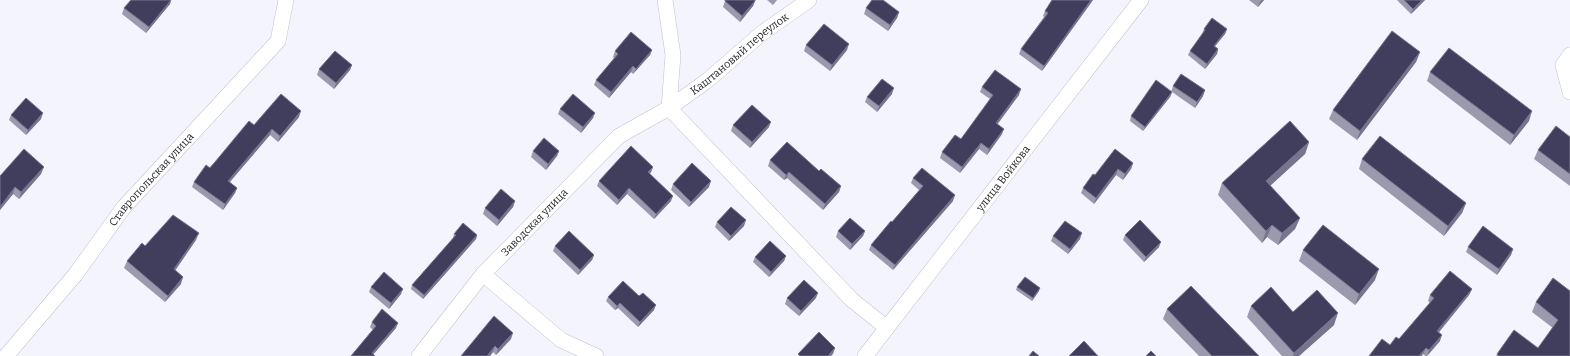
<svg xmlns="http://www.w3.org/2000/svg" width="1570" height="356" viewBox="0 0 1570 356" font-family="Bitter,serif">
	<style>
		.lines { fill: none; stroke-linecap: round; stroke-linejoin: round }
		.minor-casing { stroke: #c2c2cc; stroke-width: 16 }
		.minor { stroke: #fff; stroke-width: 15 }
		.wall { fill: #9a99ae }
		.shaded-wall { fill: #76758d }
		.building { fill: #403e5c; stroke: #76758d }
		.labels { text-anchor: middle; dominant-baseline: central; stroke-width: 4; stroke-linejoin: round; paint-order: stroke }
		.street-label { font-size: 11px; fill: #2a2a2e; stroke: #f4f4ff }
	</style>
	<rect width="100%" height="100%" fill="#f4f4ff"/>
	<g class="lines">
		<g class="minor-casing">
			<g id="minor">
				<path d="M665,0L673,55L669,108L852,300L887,328"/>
				<path d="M1570,55L1563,65L1570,92"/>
				<path d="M483,274L561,340L596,356"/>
				<path id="s1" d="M6,356L75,275L124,207L278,41L286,0"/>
				<path id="s2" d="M419,356L483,274L619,136L669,108L708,80L762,33L809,0"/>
				<path id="s3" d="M865,356L1141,0"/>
			</g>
		</g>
		<use href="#minor" class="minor"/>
	</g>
	<path class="wall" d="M131,0H171L170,4L146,33L122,14L124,8Z
		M767,0H777L773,5Z
		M1093,0L1042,71L1019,54L1021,49L1044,17L1043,16L1045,11Z
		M1249,0H1264L1258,7Z
		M1397,0H1425L1411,14Z
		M725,1H755L753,6L740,22L723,7Z
		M866,8L899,12L897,18L888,31L864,14Z
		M1204,29H1227L1225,34L1215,46L1218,49L1217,54L1205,69L1188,55L1190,51L1203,34H1202Z
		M806,45L847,50L830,71L804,51Z
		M652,50L650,55L633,74L631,72L609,98L594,85L596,80L614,58L613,57L615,51Z
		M1420,52L1416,62L1357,140L1329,119L1333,110Z
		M352,65L350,70L334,89L317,75L319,69Z
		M1430,72L1529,121L1510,145L1427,81Z
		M1173,86L1205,90L1203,96L1195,108L1172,92L1170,97L1143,131L1130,121L1131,116L1171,92Z
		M982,87L1019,95L997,124L1002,134L987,155L979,149L960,173L940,158L942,152L961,139L990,99L980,92Z
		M892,94L877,112L865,102L867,97Z
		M560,109L593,118L581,133L558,114Z
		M11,115L41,119L26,135L9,120Z
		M299,117L278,142L270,135L230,182L237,188L235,193L223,210L192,187L194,182L254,125Z
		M733,125L769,127L750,148L731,131Z
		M1570,137V186L1534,159L1538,150Z
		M1309,142L1305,154L1270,186L1300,218L1295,229L1278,245L1267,237L1262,243L1218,195L1222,183Z
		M533,151H559L557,156L546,170L531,157Z
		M1362,159L1466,203L1462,213L1444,236L1359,169Z
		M770,160L819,171L841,186L839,192L823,210L787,178L784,180L768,166Z
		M1133,163L1131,169L1123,180L1116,175L1094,204L1081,193L1083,188L1095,175Z
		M653,167L651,172L650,174L671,201L654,219L627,194L617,205L597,186L599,181Z
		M41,174L19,199L13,194L0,210V176Z
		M913,178L953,201L893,270L869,250L871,245L892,222L919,190L911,183Z
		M673,184L709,187L689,207L671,190Z
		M515,201L513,207L497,226L483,214L485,208Z
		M717,222L744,226L729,241L715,227Z
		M838,231H865L863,236L850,250L836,237Z
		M454,234L477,235L476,239L423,299L411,289L412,285L453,238Z
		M1125,235L1159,247L1144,262L1123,240Z
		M1053,236L1080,239L1068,254L1051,241Z
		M196,240L175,271L181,284L165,302L124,268L127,261L145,246Z
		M555,246L594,255L592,260L578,275L553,251Z
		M1468,247L1513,249L1511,255L1497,275L1466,252Z
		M1303,250L1375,280L1355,305L1299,261Z
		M786,256L784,261L769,277L753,262L755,257Z
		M371,287L401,294L389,309L369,292Z
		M1017,287L1039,291L1032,301L1016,290Z
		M1472,289L1469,295L1439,332L1440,341L1427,356H1425L1423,354L1390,345L1399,339L1430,303L1428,301L1430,295Z
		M1570,291V356H1496L1497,354L1538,348L1553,328L1532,312L1536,302Z
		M639,296L654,310L638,327L618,308L615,310L606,301L608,297Z
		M787,298H816L799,316L785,304Z
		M1251,306L1293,312L1334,325L1299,356H1282L1247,317Z
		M1167,309L1259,356H1199L1163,319Z
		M372,322L396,328L373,354L351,356L373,330L370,327Z
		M511,339L496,355L493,352L490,356H461Z"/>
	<path class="shaded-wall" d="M171,0L170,4L146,33L149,27Z
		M1091,0H1093L1042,71L1044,66Z
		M1262,0H1264L1258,7L1260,2Z
		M1422,0H1425L1411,14L1413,9Z
		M755,1L753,6L740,22L742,16Z
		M899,12L897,18L888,31L890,25Z
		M1227,29L1225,34L1212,50L1214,46Z
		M849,44L847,50L830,71L832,65Z
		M1218,49L1217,54L1205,69L1207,64Z
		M652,50L650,55L633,74L636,69Z
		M1420,52L1416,62L1357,140L1360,131Z
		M352,65L350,70L334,89L336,83Z
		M633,66L631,72L609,98L611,92Z
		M894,88L892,94L877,112L879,106Z
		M1021,89L1019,95L994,129L996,123Z
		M1205,90L1203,96L1195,108L1197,102Z
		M1172,92L1170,97L1143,131L1145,127Z
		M301,111L299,117L278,142L280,136Z
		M1532,111L1529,121L1510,145L1514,135Z
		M43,113L41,119L26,135L28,130Z
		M595,113L593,118L581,133L583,127Z
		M771,122L769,127L750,148L752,142Z
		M272,129L270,135L226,186L228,181Z
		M1004,129L1002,134L987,155L989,149Z
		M1309,142L1305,154L1262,193L1266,181Z
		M981,143L979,149L960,173L962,167Z
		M559,151L557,156L546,170L548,164Z
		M1133,163L1131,169L1123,180L1125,174Z
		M44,167L41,174L19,199L21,192Z
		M653,167L651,172L646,178L648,172Z
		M1118,169L1116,175L1094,204L1096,198Z
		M789,172L787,178L784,180L786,175Z
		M711,181L709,187L689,207L691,202Z
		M841,186L839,192L823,210L825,204Z
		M15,187L13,194L0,210V207Z
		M237,188L235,193L223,210L225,204Z
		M629,188L627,194L617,205L619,200Z
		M955,195L953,201L893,270L895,265Z
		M673,196L671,201L654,219L656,214Z
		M515,201L513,207L497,226L499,220Z
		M1466,203L1462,213L1444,236L1448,226Z
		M1300,218L1295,229L1278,245L1282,233Z
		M746,220L744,226L729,241L731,236Z
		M1272,225L1267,237L1262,243L1266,231Z
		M865,231L863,236L850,250L852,244Z
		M199,233L196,240L171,276L174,269Z
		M1082,233L1080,239L1068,254L1070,249Z
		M477,235L476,239L423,299L424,295Z
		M1161,242L1159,247L1144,262L1146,257Z
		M1513,249L1511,255L1497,275L1499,269Z
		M594,255L592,260L578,275L580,270Z
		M786,256L784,261L769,277L771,272Z
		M1379,269L1375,280L1355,305L1359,294Z
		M183,277L181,284L165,302L168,296Z
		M1040,288L1039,291L1032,301L1033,298Z
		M403,289L401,294L389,309L391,303Z
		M1472,289L1469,295L1435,337L1437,331Z
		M818,293L816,298L799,316L801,311Z
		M620,303L618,308L615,310L617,306Z
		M656,305L654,310L638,327L640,322Z
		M1338,313L1334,325L1299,356H1293L1294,353Z
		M398,323L396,328L372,356V353Z
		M513,333L511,339L496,355L498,349Z
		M1442,335L1440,341L1427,356L1429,350Z
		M495,346L493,352L490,356H487Z
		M835,348L833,354L831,356H828Z
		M1426,348L1422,356H1419Z"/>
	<path class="building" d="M131,0H171L149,27L124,8Z
		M725,0H755V1L742,16L725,1Z
		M872,0H883L899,12L890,25L866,8Z
		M1052,0H1091L1044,66L1021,49L1048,13L1045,11Z
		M1404,0H1422L1413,9Z
		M1212,18L1227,29L1214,46L1218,49L1207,64L1190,51L1205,30L1204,29Z
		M824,24L849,44L832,65L806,45Z
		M1392,31L1420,52L1360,131L1333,110Z
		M631,32L652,50L636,69L633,66L611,92L596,80L618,54L615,51Z
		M1449,48L1532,111L1514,135L1430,72Z
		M335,51L352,65L336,83L319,69Z
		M995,70L1021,89L996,123L1004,129L989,149L981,143L962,167L942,152L955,135L961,139L993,95L982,87Z
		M1181,74L1205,90L1197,102L1173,86Z
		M882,79L894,88L879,106L867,97Z
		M1156,80L1172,92L1145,127L1131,116Z
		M281,94L301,111L280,136L272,129L228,181L237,188L225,204L194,182L206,165L210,168L249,121L254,125Z
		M573,94L595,113L583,127L560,109Z
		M26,98L43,113L28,130L11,115Z
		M752,105L771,122L752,142L733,125Z
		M1290,121L1309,142L1266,181L1300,218L1282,233L1272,225L1266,231L1222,183Z
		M1556,126L1570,137V174L1538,150Z
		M1380,136L1466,203L1448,226L1362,159Z
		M544,138L559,151L548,164L533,151Z
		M787,142L819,171L821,169L841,186L825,204L789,172L786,175L770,160Z
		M631,146L653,167L648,172L673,196L656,214L629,188L619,200L599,181Z
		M24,149L44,167L21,192L15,187L0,207V176Z
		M1115,149L1133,163L1125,174L1118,169L1096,198L1083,188L1093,174L1095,175Z
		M692,163L711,181L691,202L673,184Z
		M922,168L955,195L895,265L871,245L891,221L892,222L923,186L913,178Z
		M501,189L515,201L499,220L485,208Z
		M731,207L746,220L731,236L717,222Z
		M173,215L199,233L174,269L183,277L168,296L127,261L142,243L145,246Z
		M850,218L865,231L852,244L838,231Z
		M1140,220L1161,242L1146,257L1125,235Z
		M1065,221L1082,233L1070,249L1053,236Z
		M463,223L477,235L424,295L412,285L456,235L454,234Z
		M1323,225L1379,269L1359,294L1303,250Z
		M1483,226L1513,249L1499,269L1468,247Z
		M569,231L594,255L580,270L555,246Z
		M770,241L786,256L771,272L755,257Z
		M1450,271L1472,289L1437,331L1442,335L1429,350L1426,348L1419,356H1369L1382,339L1390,345L1396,337L1399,339L1434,298L1430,295Z
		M384,272L403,289L391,303L371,287Z
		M1025,277L1040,288L1033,298L1017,287Z
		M1553,278L1570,291V356H1499L1497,354L1514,330L1538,348L1558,320L1536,302Z
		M804,280L818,293L801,311L787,298Z
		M623,281L639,296L643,293L656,305L640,322L620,303L617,306L608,297Z
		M1191,286L1259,356H1212L1167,309Z
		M1271,287L1293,312L1317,290L1338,313L1294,353L1251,306Z
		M382,309L398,323L372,353L375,356H351L376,326L372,322Z
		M494,316L513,333L498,349L495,346L487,356H461Z
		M819,332L835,348L828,356H800L798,354Z
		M1084,341L1098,356H1069Z
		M1033,351L1039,356H1029Z
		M1151,351L1156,356H1146Z"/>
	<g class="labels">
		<g class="street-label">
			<text stroke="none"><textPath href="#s2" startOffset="444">Каштановый переулок</textPath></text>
			<text stroke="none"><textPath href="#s3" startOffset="225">улица Войкова</textPath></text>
			<text stroke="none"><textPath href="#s1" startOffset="229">Ставропольская улица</textPath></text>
			<text stroke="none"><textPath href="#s2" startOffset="177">Заводская улица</textPath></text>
		</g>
	</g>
</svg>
